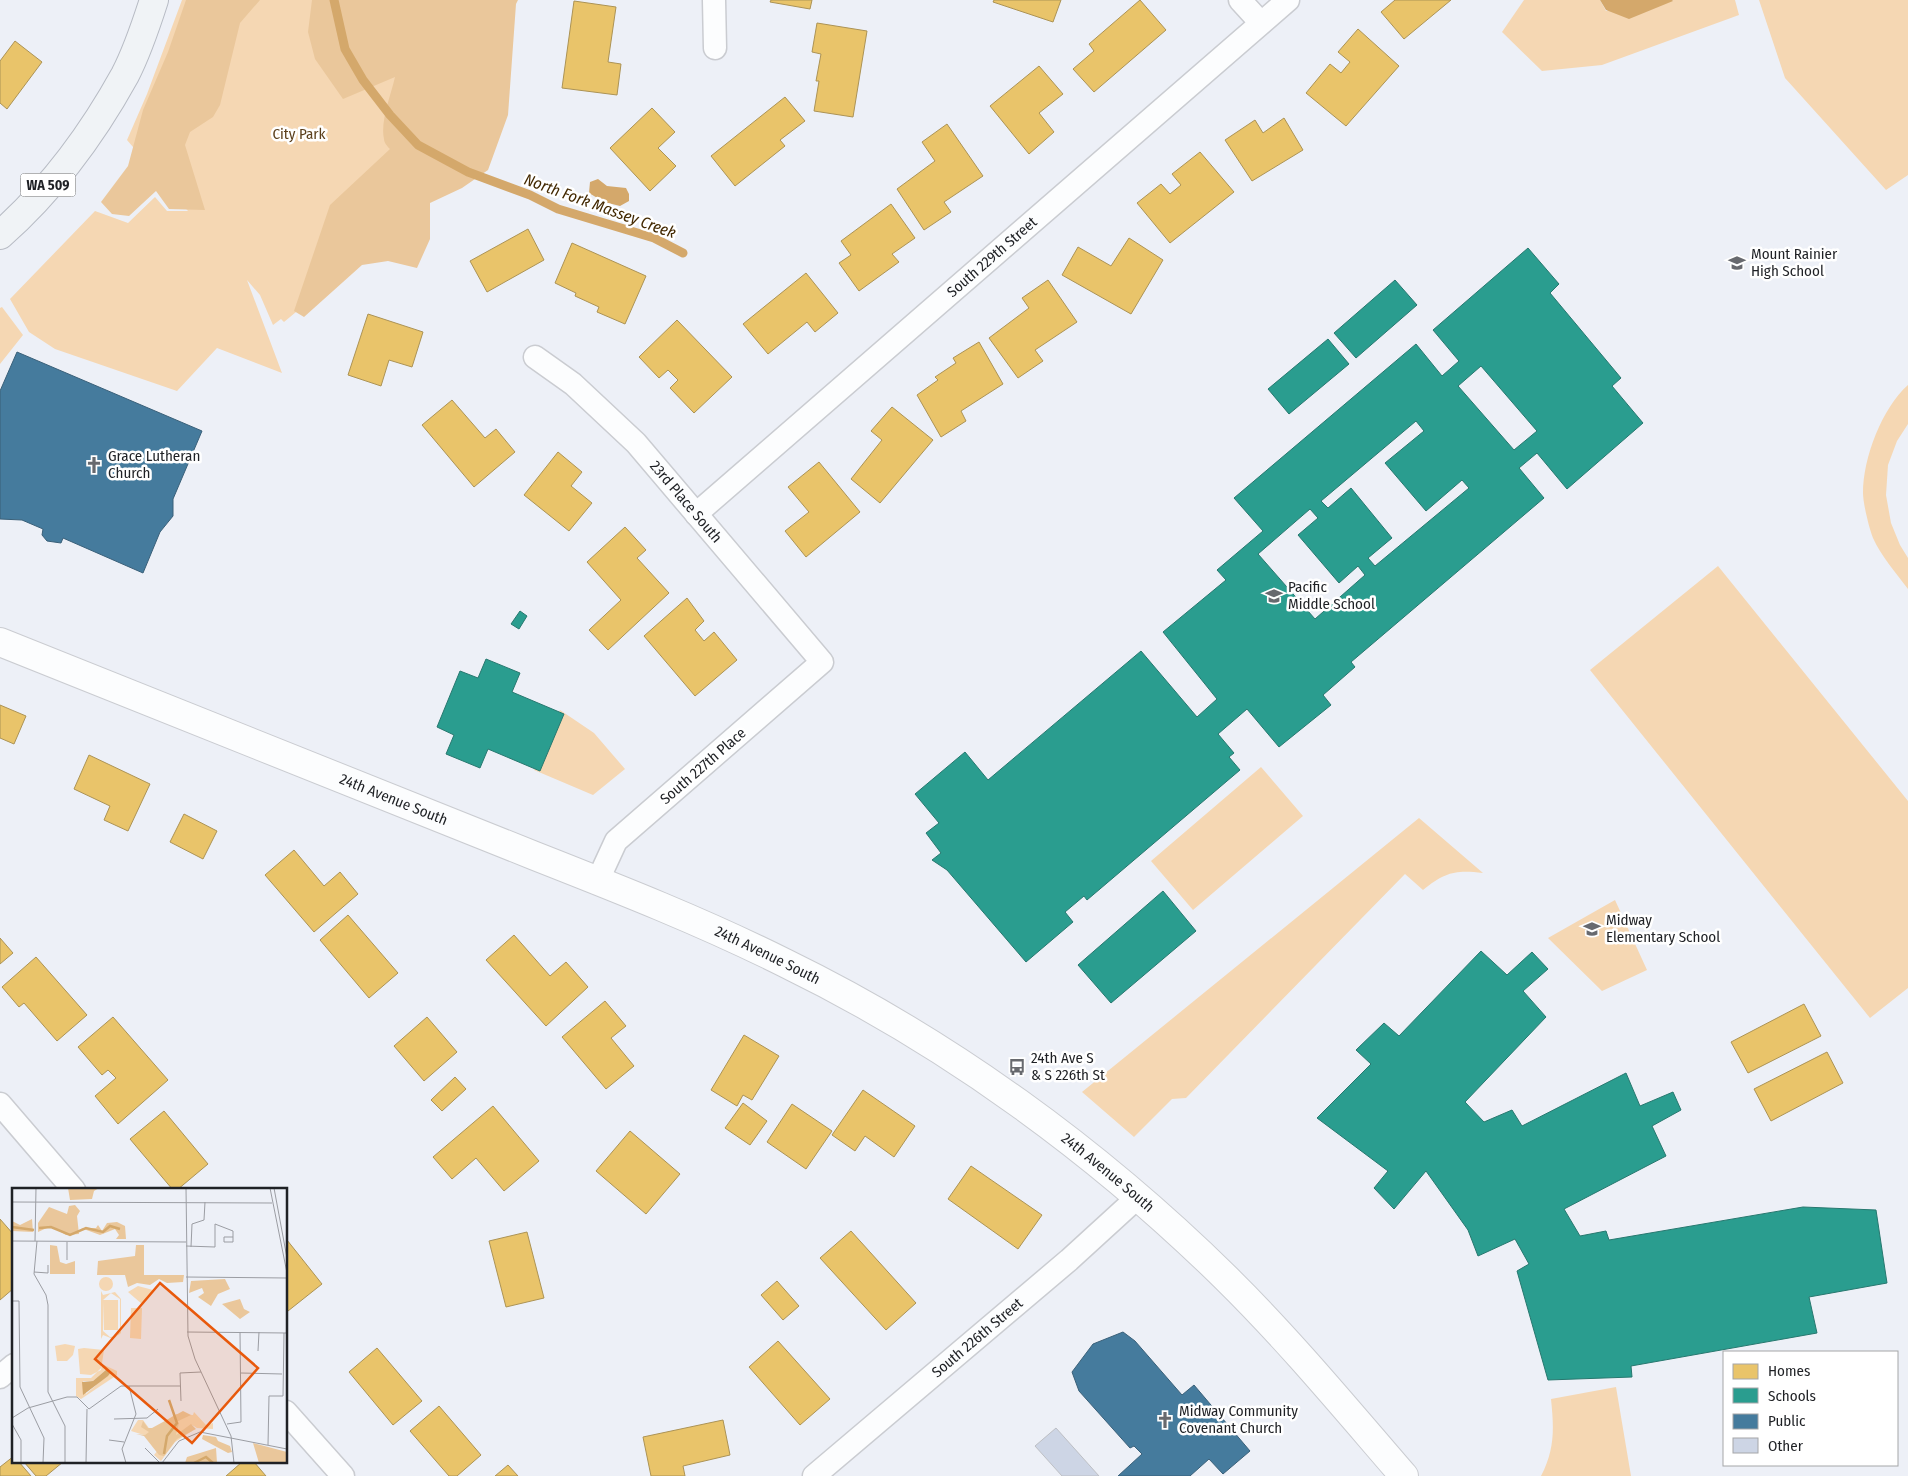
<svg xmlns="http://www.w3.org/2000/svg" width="1908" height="1476" viewBox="0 0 1908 1476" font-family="'Fira Sans Condensed',sans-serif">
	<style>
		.green { fill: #f5d7b3 }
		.forest { fill: #eac79b }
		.water { fill: #d4a86b }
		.homes { fill: #e9c46a; stroke: #ac9355 }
		.schools { fill: #2a9d8f; stroke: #27786f; fill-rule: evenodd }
		.public { fill: #457b9d; stroke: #3a6079 }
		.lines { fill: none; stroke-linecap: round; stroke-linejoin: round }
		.stream { stroke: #d4a86b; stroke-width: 9 }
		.building { fill: #cdd5e5; stroke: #bdbfc4 }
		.minor-casing { stroke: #caccd1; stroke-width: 25 }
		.tertiary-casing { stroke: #caccd1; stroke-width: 30 }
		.primary-casing { stroke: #b7bbc4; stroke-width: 30 }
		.minor { stroke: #fcfdfe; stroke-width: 22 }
		.tertiary { stroke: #fcfdfe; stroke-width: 28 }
		.primary { stroke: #f0f3f6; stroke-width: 28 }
		.labels { text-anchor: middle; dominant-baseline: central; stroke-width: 5; stroke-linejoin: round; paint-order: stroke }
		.shield { fill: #fff; stroke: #626466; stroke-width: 1 }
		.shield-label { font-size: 14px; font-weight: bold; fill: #1f2125 }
		.park-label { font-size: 15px; fill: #5c401d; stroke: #fff }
		.poi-label { font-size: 15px; fill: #1f2125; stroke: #fff; text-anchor: start }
		.street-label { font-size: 15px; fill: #1f2125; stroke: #fff }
		.water-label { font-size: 16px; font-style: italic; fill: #432902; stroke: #fff }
		.inset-river { fill: none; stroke: #d4a86b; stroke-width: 2.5 }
		.inset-road { fill: none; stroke: #9b9da3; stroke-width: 1 }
		.view { fill: #e8590c; fill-opacity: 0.15; stroke: #e8590c; stroke-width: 2.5 }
		.inset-edge { fill: none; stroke: #1f2125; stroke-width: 2.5 }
	</style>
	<rect width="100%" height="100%" fill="#edf0f7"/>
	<path class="green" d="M182,0H503L467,170L284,322L281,319L273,325L260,295L247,280L282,373L217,348L177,391L55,349L29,332L10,299L95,211L128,223L155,197L167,211H188L127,140L147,94Z
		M1524,0H1600L1606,11L1673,0H1735L1739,15L1602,65L1542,71L1502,32Z
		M1759,0H1908V175L1886,190L1785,78Z
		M2,307L23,335L0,364V308Z
		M1908,385V424L1897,441L1888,465L1886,495L1891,523L1900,545L1908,558V589C1896,573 1881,556 1873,538C1869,528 1863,503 1863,493C1863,458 1882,408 1908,385Z
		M1718,566L1908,801V988L1870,1018L1590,670Z
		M560,710L594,733L625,769L593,795L534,770Z
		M1261,767L1303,816L1193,910L1151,861Z
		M1419,818L1483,873C1455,870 1446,872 1423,890L1405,874L1186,1098L1172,1099L1134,1137L1082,1092Z
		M1615,900L1647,970L1602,991L1548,938Z
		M1616,1387L1631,1476H1541C1555,1449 1554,1428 1551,1399Z"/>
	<path class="forest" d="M186,0H260L240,23L220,105L213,117L190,132L185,145L205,210L169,209L156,191L129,216L112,214L101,202L128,166L143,110L168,52Z
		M312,0H518L516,4L508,115L488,170L462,188L430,203V239L417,268L388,261L362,265L304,317L294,311L330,205L390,149C388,147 384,143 384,139C380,122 391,95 395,77L343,99L315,59L308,32Z"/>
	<path class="water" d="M1600,0H1672L1673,1L1629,19L1606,10Z
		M598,179L607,186L626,188L629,194V201L620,206L604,202L589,193L590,182Z"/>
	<path class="homes" d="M771,0H812L810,9L770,2Z
		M994,0H1061L1053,22L993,2Z
		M1140,0L1166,30L1094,92L1073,69L1094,51L1089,44Z
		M1395,0H1451L1404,39L1381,12Z
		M574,1L616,7L608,62L621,64L617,95L562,88Z
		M817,23L867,31L853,117L814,111L819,81H816L821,54L812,52Z
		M1358,29L1399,66L1346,126L1306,93L1330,64L1341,73L1350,62L1338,52Z
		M15,41L42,62L7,109L0,103V61Z
		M1039,66L1063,94L1039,113L1054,132L1029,154L990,106Z
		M785,97L805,121L780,140L785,146L735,186L711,156Z
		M652,108L675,132L658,148L676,166L650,191L610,148Z
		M1284,118L1303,150L1252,181L1225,140L1255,120L1263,133Z
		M947,124L983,176L944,202L951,212L924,230L897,189L935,161L922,142Z
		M1200,152L1234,192L1170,243L1137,203L1161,184L1170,194L1181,185L1172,174Z
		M891,204L915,238L892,254L899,262L859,291L839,263L851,255L841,241Z
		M528,229L544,260L487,292L470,261Z
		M1129,238L1163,260L1131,314L1062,275L1078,247L1111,266Z
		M572,243L646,276L625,324L597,312L599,307L575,296L576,293L555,283Z
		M806,273L838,313L815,332L807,322L768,354L743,324Z
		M1048,280L1077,322L1035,350L1043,361L1018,378L989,338L1029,308L1022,298Z
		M368,314L423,332L412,367L389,360L381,386L348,375Z
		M677,320L732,377L694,413L670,388L678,380L668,370L659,378L639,357Z
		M979,342L1003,384L961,411L966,421L941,437L917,395L938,380L935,377L956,363L953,358Z
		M452,400L485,438L496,429L515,452L474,487L422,425Z
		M892,407L933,440L880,503L851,479L882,440L871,431Z
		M558,452L582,472L571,486L592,503L569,531L524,495Z
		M819,462L860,512L806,557L785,531L809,512L788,487Z
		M625,527L646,550L637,558L669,593L608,650L589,630L621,600L587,562Z
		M687,598L704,621L695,630L704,641L714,632L737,660L695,696L644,636Z
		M0,705L26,716L14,744L0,738Z
		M89,755L150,784L128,831L104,820L110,806L74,789Z
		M184,814L217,831L203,859L170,842Z
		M294,850L324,886L340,872L358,894L314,932L265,875Z
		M348,915L398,973L369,998L320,940Z
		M514,935L550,976L566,962L588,987L546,1026L486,960Z
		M0,938L13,953L0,964Z
		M36,957L87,1015L57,1041L24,1003L19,1007L2,987Z
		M605,1001L626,1026L611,1038L634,1066L606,1089L562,1037Z
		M1804,1004L1821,1036L1748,1073L1731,1042Z
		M113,1017L168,1080L118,1124L95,1096L116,1078L108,1070L102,1075L78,1047Z
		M427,1017L457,1052L424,1081L394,1046Z
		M744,1035L779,1056L752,1100L743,1095L737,1106L711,1090Z
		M1827,1052L1843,1083L1771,1121L1754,1089Z
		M455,1077L466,1089L442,1111L431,1100Z
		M863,1090L915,1126L894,1157L865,1136L855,1151L832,1135Z
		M743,1103L767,1121L750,1145L725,1128Z
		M792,1104L832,1131L806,1169L767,1142Z
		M493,1106L539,1161L504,1191L476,1158L452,1179L433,1157Z
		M164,1111L208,1164L177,1190H173L130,1139Z
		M630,1131L680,1174L646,1214L596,1171Z
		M971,1166L1042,1215L1018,1249L948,1199Z
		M0,1219L14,1235V1288L0,1300Z
		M851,1231L916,1303L886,1330L820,1258Z
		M527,1232L544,1298L506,1307L489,1241Z
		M287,1240L322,1284L288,1311L286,1309Z
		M777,1281L799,1306L783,1320L761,1295Z
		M778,1341L830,1399L800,1425L749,1367Z
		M377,1348L422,1401L393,1425L349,1372Z
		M439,1406L481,1455L457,1476H449L410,1431Z
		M723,1420L730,1455L683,1466L685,1476H651L643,1437Z
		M14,1456V1462H19L31,1476H0V1467Z
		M24,1462H63L46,1476H36Z
		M242,1462H254L266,1476H226Z
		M508,1465L518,1476H495Z"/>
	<path class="schools" d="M1528,248L1559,284L1550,293L1621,378L1612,386L1643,423L1567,489L1537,453L1519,468L1544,498L1351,662L1355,667L1323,695L1331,705L1279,747L1247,709L1218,734L1234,753L1229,757L1240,770L1087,900L1084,896L1065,912L1073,922L1026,962L947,870L932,860L941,853L926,833L939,823L915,794L965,752L988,780L1141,651L1197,717L1217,699L1163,632L1226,580L1217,570L1263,531L1234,498L1416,344L1442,376L1459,361L1433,330ZM1481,366L1537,431L1514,450L1458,386ZM1416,421L1424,431L1385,463L1426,511L1462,480L1469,488L1375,566L1368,558L1392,538L1351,488L1328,508L1321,501ZM1310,509L1318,518L1298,535L1339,583L1358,566L1365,575L1315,619L1258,554Z
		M1395,280L1417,305L1356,358L1334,333Z
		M1328,339L1349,364L1289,414L1268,389Z
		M520,611L527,616L519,629L511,624Z
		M486,659L520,673L512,692L564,714L540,771L488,749L480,768L446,754L454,735L437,727L460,671L478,678Z
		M1163,891L1196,931L1111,1003L1078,965Z
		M1481,951L1507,975L1532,952L1548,969L1523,991L1546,1017L1465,1102L1484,1122L1512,1110L1522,1126L1626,1073L1640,1106L1673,1092L1681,1110L1652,1126L1666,1156L1564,1209L1580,1236L1606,1231L1609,1240L1803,1207L1876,1210L1887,1283L1809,1297L1817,1333L1631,1366L1632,1377L1548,1380L1517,1271L1529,1264L1515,1239L1478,1256L1468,1230L1426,1171L1394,1209L1374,1188L1388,1171L1317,1118L1371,1064L1356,1050L1384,1023L1399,1036Z"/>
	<path class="public" d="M17,352L202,431L173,499V516L160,532L143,573L63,538L61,543L47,541L42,535L43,529L22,520L0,519V391Z
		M1123,1332L1135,1341L1182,1395L1194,1385L1250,1451L1223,1474L1209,1459L1190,1476H1118L1142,1454L1134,1446L1130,1448L1079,1391L1072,1372L1093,1344Z"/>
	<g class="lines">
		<path class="stream" d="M334,0L345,49L363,80L390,115L418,145L468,172L530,195L558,209L654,238L683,253"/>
	</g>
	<path class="building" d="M1056,1428L1099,1476H1062L1035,1446Z"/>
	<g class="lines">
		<g class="minor-casing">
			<g id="minor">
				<path d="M714,0L715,48"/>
				<path d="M1240,0L1261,23"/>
				<path id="s1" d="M535,357L573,384L636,443L822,662L616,841L598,880"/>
				<path id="s2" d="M696,514L1288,0"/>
				<path d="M0,1104L74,1190"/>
				<path d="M0,1377L14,1365"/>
				<path d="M286,1412L343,1476"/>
				<path id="s3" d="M814,1476L1069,1260L1138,1197"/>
			</g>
		</g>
		<g class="tertiary-casing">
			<g id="tertiary">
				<path id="s4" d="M0,642L535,856C619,889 703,922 785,963C947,1042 1097,1151 1226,1278C1289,1340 1346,1409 1404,1476"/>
			</g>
		</g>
		<g class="primary-casing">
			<path id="primary" d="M0,235C50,191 93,133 125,75C137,52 146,25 154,0"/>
		</g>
		<use href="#minor" class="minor"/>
		<use href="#tertiary" class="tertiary"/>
		<use href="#primary" class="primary"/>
	</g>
	<defs>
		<g id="school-bare" transform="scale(1.35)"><path d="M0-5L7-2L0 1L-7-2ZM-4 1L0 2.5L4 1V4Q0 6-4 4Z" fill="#67696e" stroke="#fff" stroke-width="2.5" paint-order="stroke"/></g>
		<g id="church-bare" transform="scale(1.35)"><path d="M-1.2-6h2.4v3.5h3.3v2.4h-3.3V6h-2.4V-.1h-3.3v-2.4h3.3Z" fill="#67696e" stroke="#fff" stroke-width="2.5" paint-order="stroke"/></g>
		<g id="bus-bare" transform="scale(1.35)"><path d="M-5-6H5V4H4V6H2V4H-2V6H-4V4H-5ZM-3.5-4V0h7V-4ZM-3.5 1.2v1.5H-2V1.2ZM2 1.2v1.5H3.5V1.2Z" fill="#67696e" stroke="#fff" stroke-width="2.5" paint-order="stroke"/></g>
	</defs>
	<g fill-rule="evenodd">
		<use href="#school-bare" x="1737" y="263"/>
		<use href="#church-bare" x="94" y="465"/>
		<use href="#school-bare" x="1274" y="596"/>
		<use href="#school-bare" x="1592" y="929"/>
		<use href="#bus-bare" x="1017" y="1067"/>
		<use href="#church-bare" x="1165" y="1420"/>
	</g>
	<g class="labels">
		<rect class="shield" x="20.5" y="173.5" width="55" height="23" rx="4"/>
		<g class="shield-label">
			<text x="48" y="185">WA 509</text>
		</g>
		<g class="park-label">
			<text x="299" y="134">City Park</text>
		</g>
		<g class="poi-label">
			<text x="1751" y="254">Mount Rainier<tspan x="1751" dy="17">High School</tspan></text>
			<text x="108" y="456">Grace Lutheran<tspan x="108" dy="17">Church</tspan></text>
			<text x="1288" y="587">Pacific<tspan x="1288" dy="17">Middle School</tspan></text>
			<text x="1606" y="920">Midway<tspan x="1606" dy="17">Elementary School</tspan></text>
			<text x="1031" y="1058">24th Ave S<tspan x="1031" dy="17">&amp; S 226th St</tspan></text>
			<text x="1179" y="1411">Midway Community<tspan x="1179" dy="17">Covenant Church</tspan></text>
		</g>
		<g class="street-label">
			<text stroke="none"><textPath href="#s2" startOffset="392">South 229th Street</textPath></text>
			<text stroke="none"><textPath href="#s1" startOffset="210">23rd Place South</textPath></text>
			<text transform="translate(703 766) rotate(-41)">South 227th Place</text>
			<text stroke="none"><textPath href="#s4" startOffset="424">24th Avenue South</textPath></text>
			<text stroke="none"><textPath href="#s4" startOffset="829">24th Avenue South</textPath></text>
			<text stroke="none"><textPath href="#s4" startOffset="1234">24th Avenue South</textPath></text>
			<text stroke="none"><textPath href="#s3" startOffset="214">South 226th Street</textPath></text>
		</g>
		<g class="water-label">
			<text transform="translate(600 206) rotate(20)">North Fork Massey Creek</text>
		</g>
	</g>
	<g transform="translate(12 1188)">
		<rect width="275" height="275" fill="#edf0f7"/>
		<path d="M87 96a7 7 0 1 1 14 0a7 7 0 1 1-14 0ZM126,98L141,102L130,116L116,104ZM89,103L91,107L103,104L109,111V145L101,151L91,147L89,151ZM99,105L108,111V141L105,148L98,149L91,143V114L92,142H106V112H91ZM119,120H130L129,151L118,150ZM53,156L63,158L61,167L55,173H45L43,158ZM72,160L92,162L89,182L79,187L68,186L66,161ZM92,177L105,183V187L69,211L64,208V190H79ZM95,181L98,185L74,206L71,193H81ZM182,224L194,237L201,235V241L185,240L180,237V243L163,254L149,273L142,267L146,262L132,247L119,243L126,232H131L139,243L164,226L181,227Z" fill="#f5d7b3" fill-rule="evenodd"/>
		<path d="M56,0H87L82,3L80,11L58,12ZM63,17L68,23L65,28L67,46L54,47L39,38L26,44V35L37,19L55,26L57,18ZM20,31L21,44L0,43V33L8,37ZM105,34L113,38L114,51H104L107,47L103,41L88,47L69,40H84L86,37L90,43L95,35ZM38,57L45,58L48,74L54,76L63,73V86H38ZM124,57H132V87H172L171,94L155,95L147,91L138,97L125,95L116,99L113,87H85L86,73L123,68ZM213,91L218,101L206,106L199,118L186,109L192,105L190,100L177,105L179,93ZM228,111L232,121L238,124L228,131L210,116ZM171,223L179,227L164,234L167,235L164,247L179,236L184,241L165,251L152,268L147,267L132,248L124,246L133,247L137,244L129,239L131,233L136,240H140ZM191,247L204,249L206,253L218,258L220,264L216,265L190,251ZM241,255L275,264V275H247ZM204,260L205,275H173L175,269Z" fill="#eac79b"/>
		<path d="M95,181L99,184L96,188L71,207L70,194L81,193Z" fill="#d4a86b"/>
		<path class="inset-river" d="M0,39L22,42M27,40L39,39L58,47L74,40L91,44L98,38L108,41M152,266L155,248L165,235L157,212M182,275L194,269L201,275"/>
		<path class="inset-road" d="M174,0L176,148L183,171L219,248L222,275M258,0L275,85M262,0L275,70M0,14L260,15M0,53L174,54M23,53L24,0M25,53L22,86L34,107L36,117V204L53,238V275M174,58L203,59V36L221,43V54H212V49H221M179,59L180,36L192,32L193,14M55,72V54M22,84L36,85V77M174,89L275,90M0,113H7L8,199L32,250L31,275M175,144L275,145M246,163L247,144M229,185L270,186M169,213L168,185L189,184M0,230L16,220L55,209H65L77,221L109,198H168M102,231L135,230L146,221M0,236L9,252V275M215,236L229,234L228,144M97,252L112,254M256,257L257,208H271L272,145M133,260L148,275M74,275L75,221M114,275L110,261L124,226L117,198M150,275L167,253L188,244L275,261"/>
		<path class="view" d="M148,95L246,180L180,255L83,171Z"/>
		<rect width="275" height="275" class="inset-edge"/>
	</g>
	<rect x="1723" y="1351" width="175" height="115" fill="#ffffff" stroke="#a5a6a8"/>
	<rect x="1733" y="1364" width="25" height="15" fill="#e9c46a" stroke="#a5a6a8"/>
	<text x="1768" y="1376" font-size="15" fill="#1f2125">Homes</text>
	<rect x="1733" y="1388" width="25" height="15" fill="#2a9d8f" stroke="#a5a6a8"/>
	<text x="1768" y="1401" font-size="15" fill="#1f2125">Schools</text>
	<rect x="1733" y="1414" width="25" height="15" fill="#457b9d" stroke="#a5a6a8"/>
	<text x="1768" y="1426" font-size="15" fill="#1f2125">Public</text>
	<rect x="1733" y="1438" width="25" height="15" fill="#cdd5e5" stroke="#a5a6a8"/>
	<text x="1768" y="1451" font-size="15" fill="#1f2125">Other</text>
</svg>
